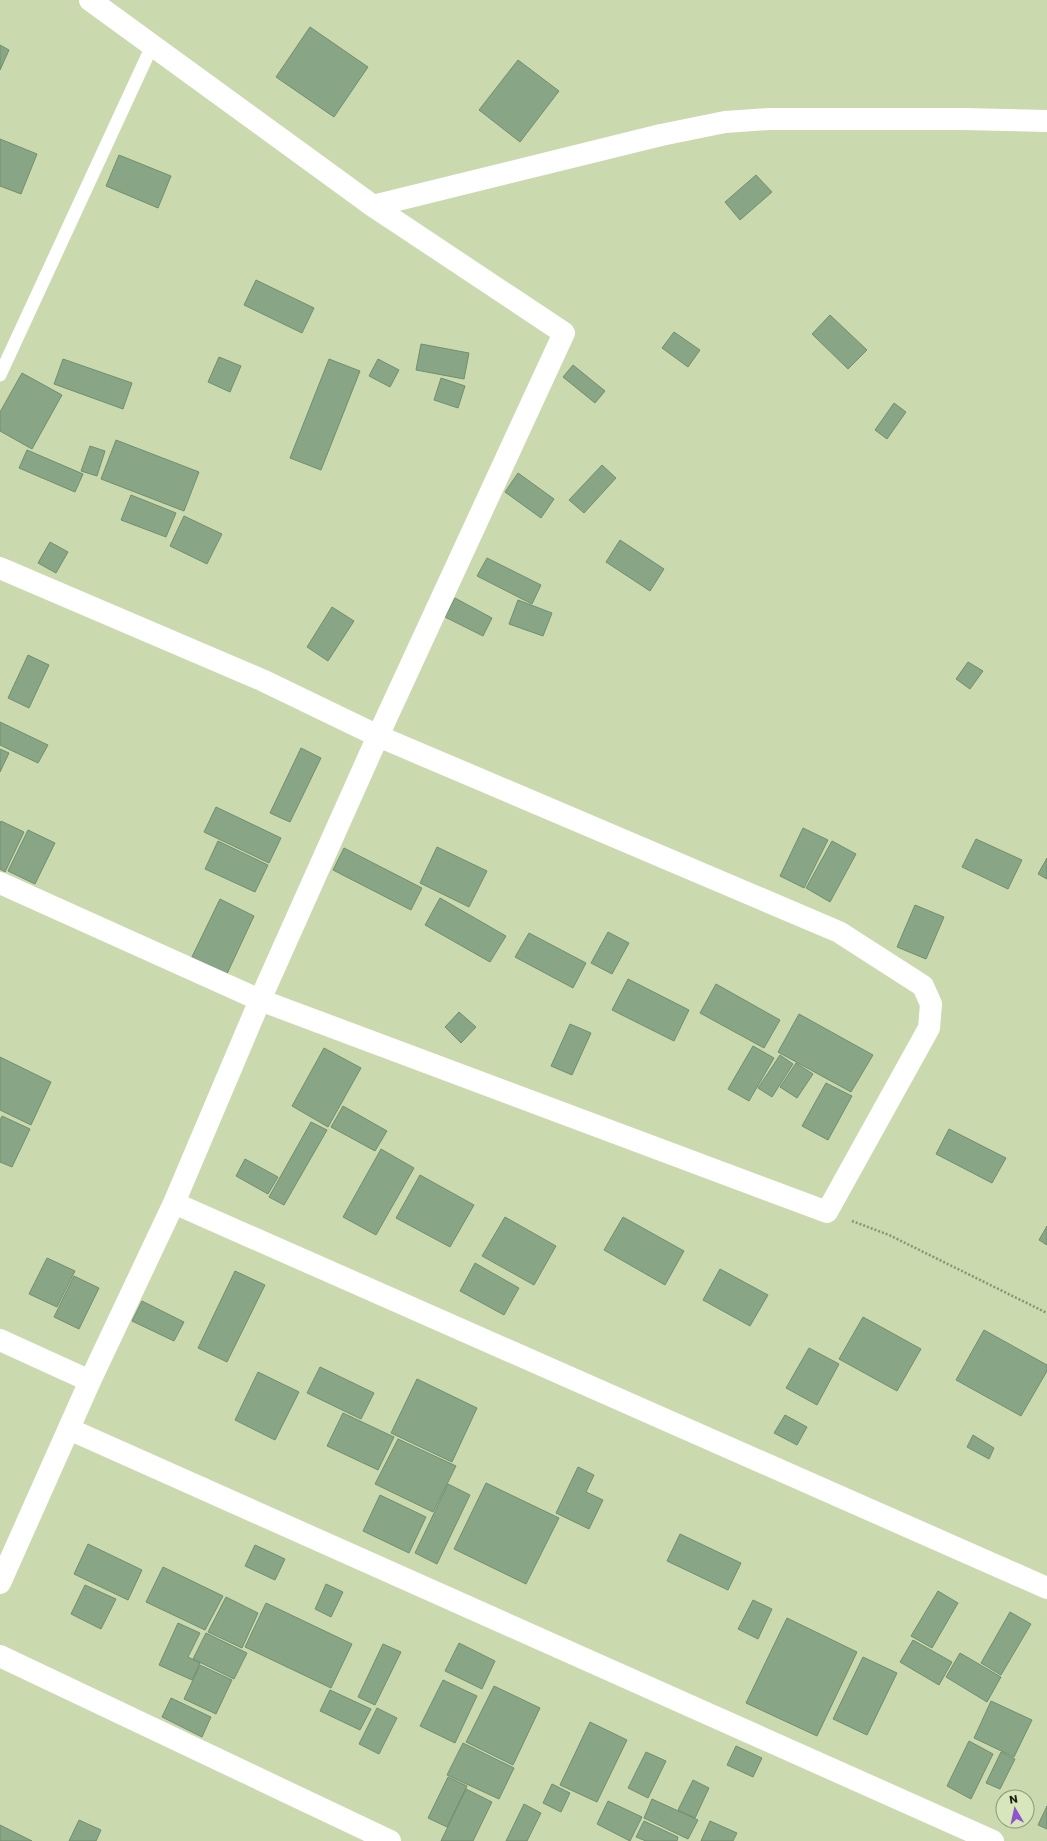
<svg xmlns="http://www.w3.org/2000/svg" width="1047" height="1841" viewBox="0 0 1047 1841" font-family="Poppins,sans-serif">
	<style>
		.building { fill: #88a685; stroke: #718f6e }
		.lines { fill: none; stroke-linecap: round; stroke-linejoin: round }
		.path { stroke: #889373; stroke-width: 2.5; stroke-dasharray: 2 2; stroke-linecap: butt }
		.lane { stroke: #fff; stroke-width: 13 }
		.street { stroke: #fff; stroke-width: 22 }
	</style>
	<rect width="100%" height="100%" fill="#cad9ae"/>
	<path class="building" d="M310,27L368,67L334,117L276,77Z
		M0,45L9,50L0,70Z
		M518,60L559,91L520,142L479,110Z
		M0,139L37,154L21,194L0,186Z
		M119,155L171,176L158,208L106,186Z
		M756,175L772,192L740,220L725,202Z
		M256,280L314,308L302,333L244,305Z
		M830,315L867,350L848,369L812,334Z
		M674,332L700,350L688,367L662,348Z
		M421,344L469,353L464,379L416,370Z
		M219,357L241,366L230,392L208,382Z
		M63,359L132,383L123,409L54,384Z
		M329,359L360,371L321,470L290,458Z
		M378,359L399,370L390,387L369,376Z
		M573,365L605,391L595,403L563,377Z
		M22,373L62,395L32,449L0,431V412Z
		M441,378L465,386L458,408L434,400Z
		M894,403L906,412L887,439L875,430Z
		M116,440L199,472L184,511L101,479Z
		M90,446L105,451L97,476L81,471Z
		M27,450L83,474L75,492L19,468Z
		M602,465L616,478L584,513L569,500Z
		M518,473L554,499L541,518L505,492Z
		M131,495L176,513L166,537L121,520Z
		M184,516L222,534L207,564L170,546Z
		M620,540L664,569L650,591L606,562Z
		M50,542L68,552L56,573L38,563Z
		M487,558L541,585L532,604L477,576Z
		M455,598L492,618L483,636L445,617Z
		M518,600L552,613L543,636L509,624Z
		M332,607L354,621L328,661L307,647Z
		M28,655L49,665L29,708L8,698Z
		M968,662L983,671L970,689L956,679Z
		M0,722L48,745L38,763L0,745Z
		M301,748L321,758L290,822L270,813Z
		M0,749L9,753L0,772Z
		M216,807L281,838L269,863L204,832Z
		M1,821L24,832L5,872L0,869V824Z
		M803,828L828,840L804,888L780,876Z
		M28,830L55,843L35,884L8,871Z
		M976,839L1022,860L1008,889L962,867Z
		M218,841L268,865L255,892L205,869Z
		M832,841L856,854L830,902L806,888Z
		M437,847L487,871L469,907L420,883Z
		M344,848L422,888L411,910L333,870Z
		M1047,858V879L1038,874Z
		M440,898L506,936L490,962L425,925Z
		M220,899L254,916L225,978L190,961Z
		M915,905L944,917L926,959L897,947Z
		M608,932L629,943L612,974L591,963Z
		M529,933L586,963L573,988L515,957Z
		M628,979L689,1010L674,1041L612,1010Z
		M716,984L780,1020L764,1048L700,1013Z
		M459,1012L476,1027L461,1043L445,1027Z
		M799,1014L873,1055L851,1092L778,1052Z
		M570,1024L591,1033L572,1075L551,1066Z
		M753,1046L774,1058L749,1101L728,1089Z
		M324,1048L361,1068L328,1127L292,1106Z
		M780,1055L793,1064L772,1097L758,1088Z
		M0,1057L51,1082L31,1125L0,1110Z
		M796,1063L813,1074L797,1098L780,1087Z
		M826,1083L852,1096L828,1140L802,1126Z
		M343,1106L387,1131L375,1151L331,1127Z
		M2,1116L30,1129L12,1167L0,1162V1120Z
		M311,1122L327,1130L284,1205L269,1197Z
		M949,1129L1006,1158L992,1183L936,1154Z
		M381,1149L414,1168L376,1235L343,1217Z
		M245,1159L278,1177L268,1194L236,1176Z
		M420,1175L474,1205L450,1247L396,1218Z
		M505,1217L556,1246L534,1285L482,1256Z
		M623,1217L684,1251L665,1285L604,1250Z
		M1047,1226V1245L1039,1240Z
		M47,1258L75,1271L57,1307L29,1294Z
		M475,1263L519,1288L504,1315L460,1291Z
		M720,1269L768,1295L750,1326L703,1300Z
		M235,1271L265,1285L227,1362L198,1348Z
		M74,1276L99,1288L79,1329L54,1317Z
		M142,1301L184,1322L174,1341L132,1321Z
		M863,1317L921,1349L897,1391L839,1359Z
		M984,1330L1047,1365V1371L1021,1416L956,1380Z
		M809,1348L839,1364L817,1405L786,1388Z
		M320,1367L374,1393L361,1419L307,1393Z
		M258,1372L299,1392L275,1440L235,1420Z
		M417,1379L477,1408L452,1462L391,1433Z
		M343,1413L394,1437L378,1470L327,1446Z
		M785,1415L807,1427L797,1445L774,1433Z
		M973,1435L994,1448L989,1459L967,1447Z
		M398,1439L456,1466L433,1512L375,1484Z
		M578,1467L594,1475L586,1492L603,1500L589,1529L556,1513Z
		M486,1483L559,1518L526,1584L454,1549Z
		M448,1484L470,1495L437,1564L415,1553Z
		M380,1495L426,1517L409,1553L363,1531Z
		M680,1534L741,1563L728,1590L667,1561Z
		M88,1544L142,1570L128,1600L74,1574Z
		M255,1545L285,1559L275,1580L245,1566Z
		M163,1567L223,1596L205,1630L146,1602Z
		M326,1584L343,1592L331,1617L315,1609Z
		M85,1585L116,1599L101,1629L71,1614Z
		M938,1591L958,1603L932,1648L911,1636Z
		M226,1597L258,1613L242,1648L208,1632Z
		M753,1600L772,1609L758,1639L738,1629Z
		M266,1603L352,1644L331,1688L245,1647Z
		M1010,1612L1031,1624L1001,1675L981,1663Z
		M787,1618L857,1652L817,1736L746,1703Z
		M178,1623L200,1633L188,1657L200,1663L192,1680L159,1665Z
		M206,1633L247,1653L234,1679L193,1659Z
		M913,1640L952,1662L939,1685L900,1662Z
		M459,1643L495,1661L482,1689L445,1671Z
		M383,1644L401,1652L375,1705L358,1697Z
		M960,1653L1001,1677L987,1702L946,1677Z
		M863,1657L897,1673L867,1735L833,1719Z
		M200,1665L232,1680L216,1714L184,1699Z
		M443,1680L477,1696L455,1743L420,1726Z
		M494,1686L540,1708L513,1765L466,1742Z
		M330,1690L371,1709L360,1730L320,1711Z
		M171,1698L211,1717L202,1737L162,1717Z
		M991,1701L1032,1720L1014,1757L974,1738Z
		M377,1708L397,1718L379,1754L359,1744Z
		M590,1722L627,1740L597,1802L560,1785Z
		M969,1741L993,1754L971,1799L947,1786Z
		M463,1743L514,1768L499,1799L447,1775Z
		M736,1746L762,1758L753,1777L727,1765Z
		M646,1752L666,1761L648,1798L628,1788Z
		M1001,1752L1015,1759L1000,1789L986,1783Z
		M448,1777L467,1786L447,1827L428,1818Z
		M693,1780L709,1788L695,1818L678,1810Z
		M552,1784L570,1793L561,1812L543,1803Z
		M466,1789L492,1802L473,1841H441Z
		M652,1799L698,1820L688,1839L644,1818Z
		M608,1801L642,1817L630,1841L597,1824Z
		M524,1804L541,1813L527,1841H506Z
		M1047,1806V1829L1038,1825Z
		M79,1820L101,1830L96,1841H69Z
		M644,1821L678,1837L677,1841H646L636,1837Z
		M710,1821L737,1833L733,1841H701Z
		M0,1825L32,1841H0Z"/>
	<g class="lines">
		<path class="path" d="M852,1221L889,1235L1047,1313"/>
		<path class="lane" d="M0,375L152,46"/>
		<path class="street" d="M373,206L661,135L725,122L769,119H963L1047,121
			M0,568L262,680L378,736L839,932L923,986L931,1004L929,1028L827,1212L260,1000L0,883
			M174,1203L1047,1588
			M0,1340L90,1381
			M69,1429L993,1841
			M0,1583L90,1381L174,1203L260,1000L378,736L564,333L373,206L90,0
			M0,1656L390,1841"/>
	</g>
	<g transform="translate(1015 1809) rotate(351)"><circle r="19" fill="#d7e6bb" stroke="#8d9877"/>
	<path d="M0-3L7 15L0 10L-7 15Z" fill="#8e55cd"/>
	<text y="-6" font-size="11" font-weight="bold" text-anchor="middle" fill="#1d2212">N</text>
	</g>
</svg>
